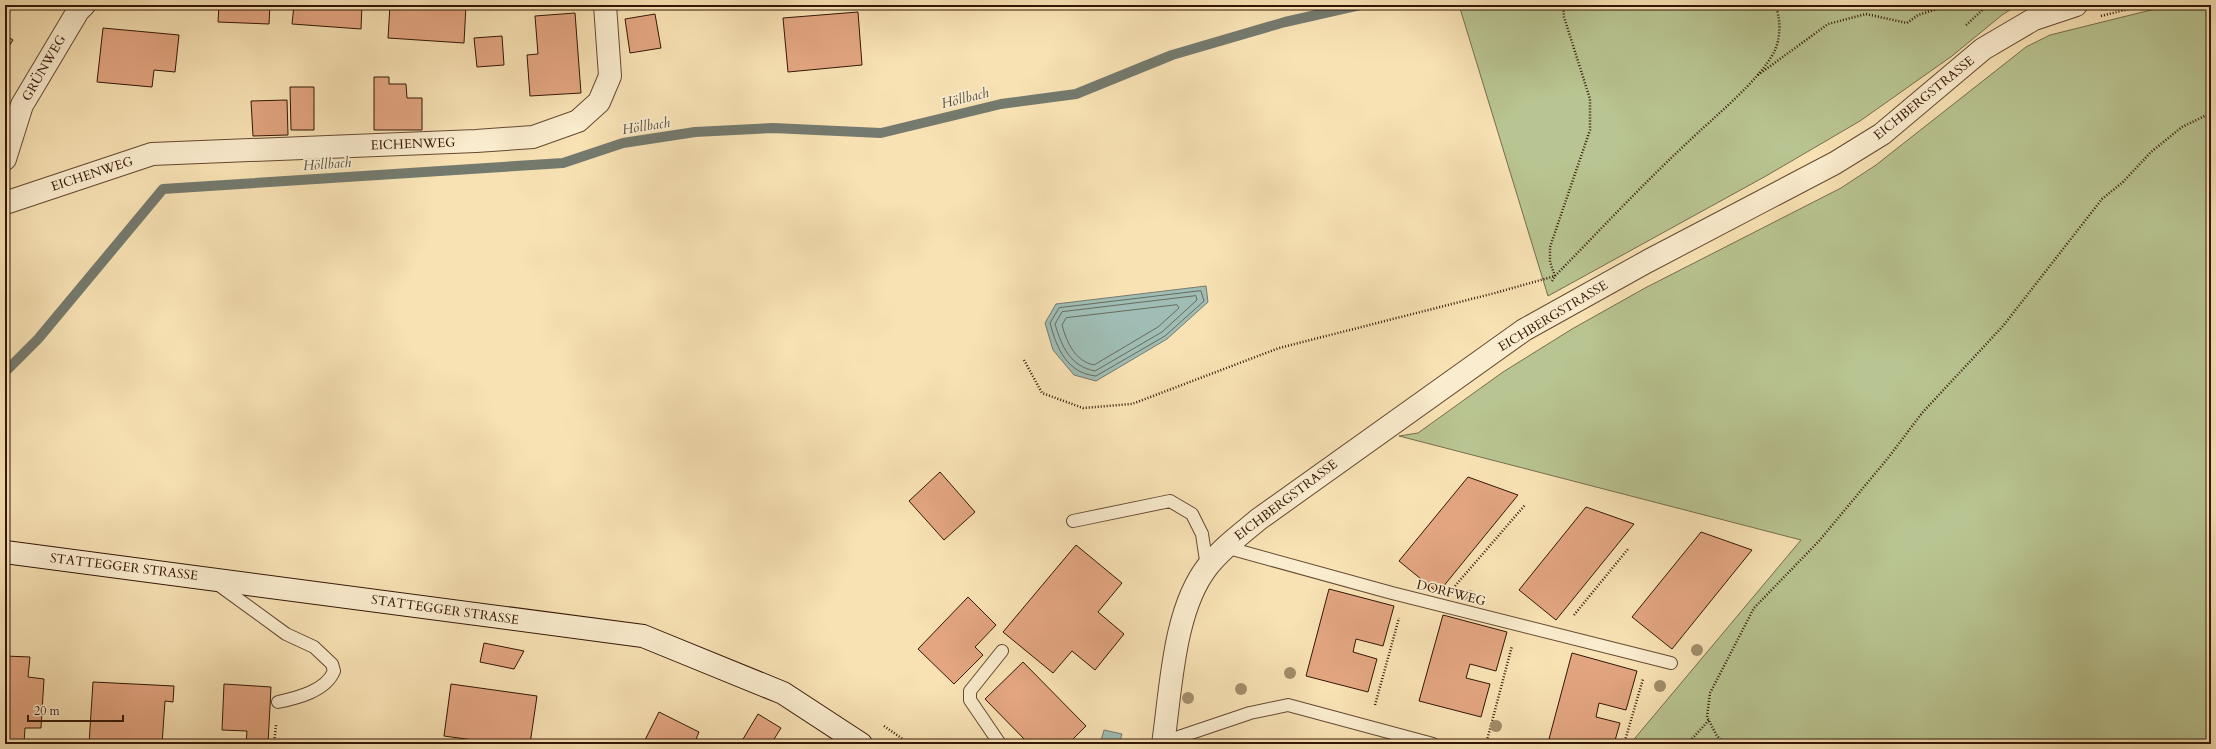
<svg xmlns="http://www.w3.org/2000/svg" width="2216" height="749" viewBox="0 0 2216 749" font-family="Cardo,serif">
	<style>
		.green { fill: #b8c491; stroke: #766d4c }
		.water { fill: #9fbdb4; stroke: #747a6e }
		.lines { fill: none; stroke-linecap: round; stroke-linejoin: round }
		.shore { stroke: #696a5d; stroke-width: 1 }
		.stream { stroke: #747a6e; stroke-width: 10 }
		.building { fill: #e3a681; stroke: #331606 }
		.lane-casing { stroke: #644932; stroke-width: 14 }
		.street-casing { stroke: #644932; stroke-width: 24 }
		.secondary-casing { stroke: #331606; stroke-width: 24 }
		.path { stroke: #331606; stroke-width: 2.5; stroke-dasharray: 1 2; stroke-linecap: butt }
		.lane { stroke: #faecce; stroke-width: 12 }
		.street { stroke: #faecce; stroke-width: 22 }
		.secondary { stroke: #faecce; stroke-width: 22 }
		.tree { fill: #a28e6b }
		.labels { text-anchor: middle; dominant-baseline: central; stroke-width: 3.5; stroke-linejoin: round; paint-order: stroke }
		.street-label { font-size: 13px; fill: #331606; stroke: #faecce }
		.water-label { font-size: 14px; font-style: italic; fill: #595043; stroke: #faecce }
	</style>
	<rect width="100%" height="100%" fill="#f8e2b4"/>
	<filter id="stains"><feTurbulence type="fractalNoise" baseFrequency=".005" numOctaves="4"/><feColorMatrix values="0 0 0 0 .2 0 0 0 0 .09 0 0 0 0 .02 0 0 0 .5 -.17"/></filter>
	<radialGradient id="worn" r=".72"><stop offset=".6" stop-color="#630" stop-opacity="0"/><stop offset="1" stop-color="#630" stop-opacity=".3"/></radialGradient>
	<path class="green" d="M1459,5H2018L2002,15L1952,56L1860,121L1766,176L1548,296Z
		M2171,5H2211V744H1630L1801,540L1399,436L1418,433L1503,372L1572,329L1645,288L1841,188L1876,165L2026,47L2050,35Z"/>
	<path class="water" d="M1206,286L1208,302L1167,339L1096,381L1074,375L1053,350L1045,323L1056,304Z
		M1104,730L1122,734L1119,744H1100Z"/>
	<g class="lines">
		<path class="shore" d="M1201,291L1204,301L1165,336L1096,376C1067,373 1057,349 1050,323L1059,308Z
			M1196,296L1197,300L1162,332L1095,371C1070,366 1062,347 1055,324L1062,312Z
			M1177,305L1179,308L1158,327L1094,365C1075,361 1067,343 1062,325L1066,318Z"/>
		<path class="stream" d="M5,372L38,339L163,189L563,163L623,143L695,132L773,128L881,133L1001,104L1076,94L1172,55L1285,22L1360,5"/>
	</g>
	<path class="building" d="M219,5H270L269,24L218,22Z
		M294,5H362L361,29L292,24Z
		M390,5H466L464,43L388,38Z
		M858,12L862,65L788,72L783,18Z
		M575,13L581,93L530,96L527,55L538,54L535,16Z
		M655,14L661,48L630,53L625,19Z
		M103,28L179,35L175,72L154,70L152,87L97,82Z
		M5,35L13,40L5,52Z
		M502,36L504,65L477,67L474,38Z
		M374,77H389V84H406L407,98H422V130H374Z
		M290,87H314V130H291Z
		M287,100L288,135L253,136L251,101Z
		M940,472L975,512L944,540L909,501Z
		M1468,477L1518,495L1438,593L1399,561Z
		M1586,507L1634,524L1556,620L1519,590Z
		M1701,532L1752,550L1672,649L1632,617Z
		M1076,545L1122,583L1098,612L1124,634L1095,670L1072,651L1053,673L1003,632Z
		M1329,589L1394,606L1383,646L1356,639L1353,652L1377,659L1368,692L1306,676Z
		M968,597L996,625L975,647L983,655L954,684L918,649Z
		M1443,615L1507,632L1496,671L1470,664L1466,678L1490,684L1481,717L1419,701Z
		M484,643L524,651L514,669L480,662Z
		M1572,653L1637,671L1626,710L1599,703L1596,717L1620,723L1614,744H1566L1549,739Z
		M5,656L30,657L28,677L44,679L41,728H25L24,743L5,741Z
		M1023,662L1086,726L1068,744H1029L985,699Z
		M93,682L174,686L173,702L165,701L162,744H89Z
		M224,684L271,687L268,744L246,743L247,731L222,730Z
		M451,684L537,696L530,744H502L444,736Z
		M659,712L699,732L694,744H643Z
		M758,714L781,728L771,744H740Z"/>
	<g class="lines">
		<g class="lane-casing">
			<path id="lane" d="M1073,521L1170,501L1192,514L1202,534L1207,567
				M1225,547L1392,593L1671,663
				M216,583L286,634L314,647L332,664L334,671C326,691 297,698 278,702
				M1164,742L1250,713L1288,705L1433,744
				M1000,744L970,700V691L1002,651"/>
		</g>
		<g class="street-casing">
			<path id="street" d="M5,159L22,105L78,11L84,5
				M5,203L152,154L476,141L533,137L578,121L599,102L610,76L605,5
				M1163,744C1171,691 1173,610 1208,566C1222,548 1241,534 1259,519L1524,330L1648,261L1835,163L1882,134L1983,49L2034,19L2076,5"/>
		</g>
		<g class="secondary-casing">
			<path id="secondary" d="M5,552L643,636L783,693L861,744"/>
		</g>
		<path class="path" d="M1975,5L1986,7
			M2101,16L2145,5
			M1966,25L1988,5
			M1758,75L1828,24L1866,14L1907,23L1918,15L1950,5
			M1552,281L1555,276C1599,231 1642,185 1688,142C1711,120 1761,79 1774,52C1781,39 1781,18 1775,5
			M1024,360L1042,393L1083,408L1132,404L1279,348L1495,293L1555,276L1550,262V247L1590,130V99L1564,17L1563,5
			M1455,586L1525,505
			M1574,615L1628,549
			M1375,705L1399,618
			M884,726L910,744
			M274,744L276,725
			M1486,744L1512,646
			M1624,744L1643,679
			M1675,744L1691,740L1709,720
			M1725,744L1717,736L1707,717L1710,693L1754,608L1819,541L1888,458L1922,413L2003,326L2102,199L2123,182L2151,152L2182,127L2211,113"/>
		<use href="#lane" class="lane"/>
		<use href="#street" class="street"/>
		<use href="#secondary" class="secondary"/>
	</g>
	<g class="tree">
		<circle cx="1469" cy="596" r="6"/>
		<circle cx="1697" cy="650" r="6"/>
		<circle cx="1290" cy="673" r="6"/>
		<circle cx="1660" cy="686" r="6"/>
		<circle cx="1241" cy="689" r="6"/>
		<circle cx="1188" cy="698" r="6"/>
		<circle cx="1496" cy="726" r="6"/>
	</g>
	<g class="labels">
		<g class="street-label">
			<text transform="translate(44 68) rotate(-60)">GRÜNWEG</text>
			<text transform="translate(1924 98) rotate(-39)">EICHBERGSTRASSE</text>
			<text transform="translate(413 144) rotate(-2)">EICHENWEG</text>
			<text transform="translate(92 174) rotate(-18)">EICHENWEG</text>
			<text transform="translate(1553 316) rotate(-31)">EICHBERGSTRASSE</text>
			<text transform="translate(1286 500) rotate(-37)">EICHBERGSTRASSE</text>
			<text transform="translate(124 567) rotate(7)">STATTEGGER STRASSE</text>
			<text transform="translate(1451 593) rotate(14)">DORFWEG</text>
			<text transform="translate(445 610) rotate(8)">STATTEGGER STRASSE</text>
		</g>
		<g class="water-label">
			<text transform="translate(965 98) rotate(-14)">Höllbach</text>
			<text transform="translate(646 126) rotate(-9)">Höllbach</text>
			<text transform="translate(327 164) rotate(-4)">Höllbach</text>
		</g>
	</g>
	<rect width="2216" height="749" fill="none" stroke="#f8e2b4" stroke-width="20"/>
	<rect x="6" y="6" width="2204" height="737" fill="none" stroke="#331606" stroke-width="2"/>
	<rect x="10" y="10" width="2196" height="729" fill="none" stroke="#331606"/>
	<path d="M28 715v6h95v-6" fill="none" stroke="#331606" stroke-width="2"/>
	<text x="34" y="715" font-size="12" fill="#331606" stroke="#faecce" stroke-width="3" paint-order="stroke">20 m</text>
	<rect width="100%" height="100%" filter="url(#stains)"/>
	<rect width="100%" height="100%" fill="url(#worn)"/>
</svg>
